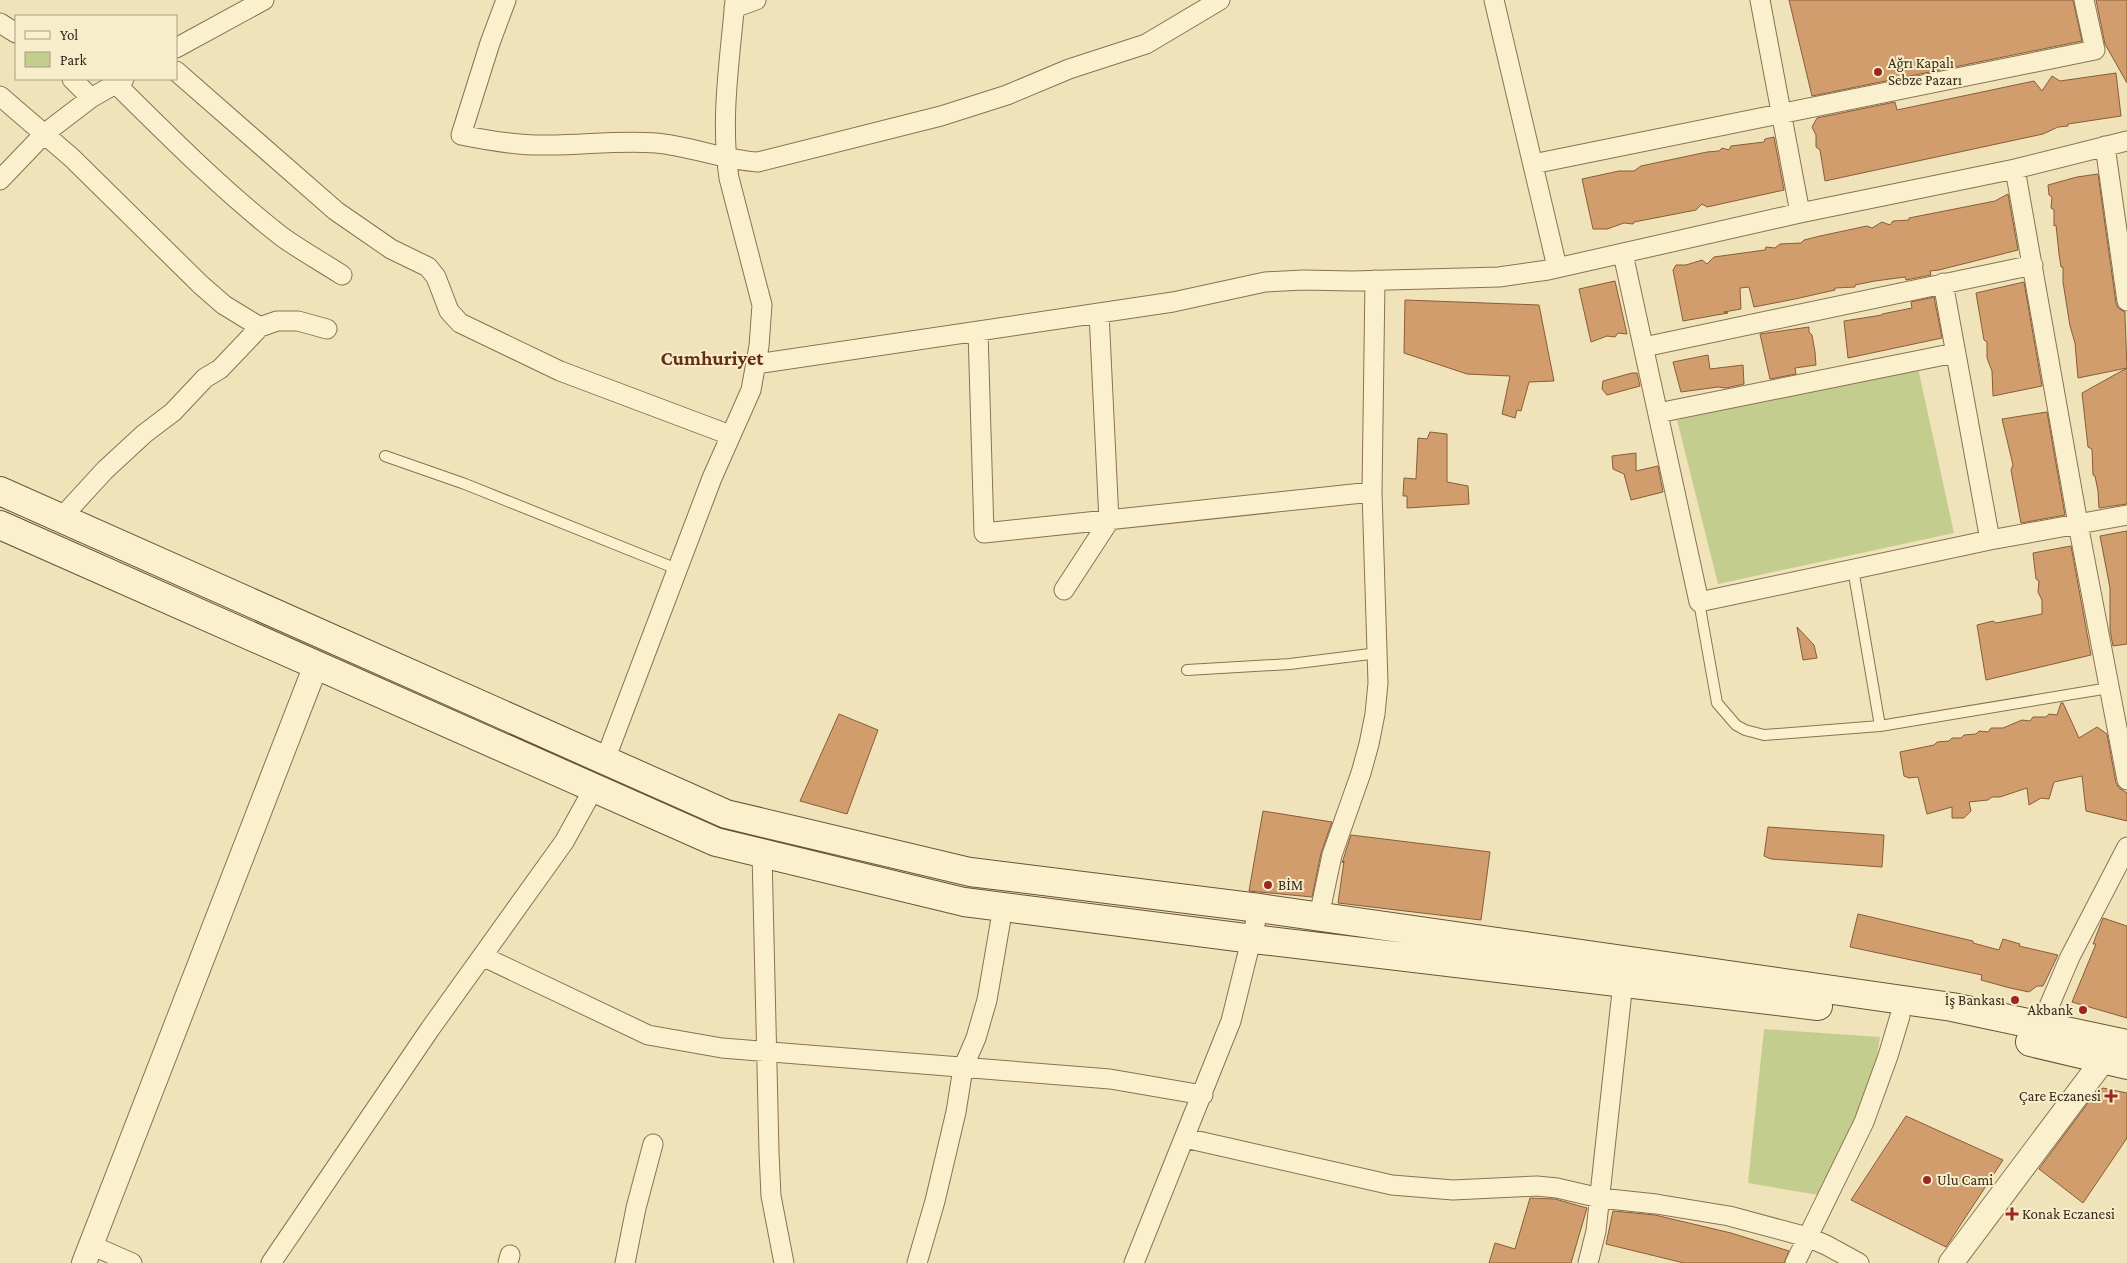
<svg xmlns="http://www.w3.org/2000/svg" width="2127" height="1263" viewBox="0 0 2127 1263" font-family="'Crimson Pro',serif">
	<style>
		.green { fill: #c3ce8e }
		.building { fill: #d19d6d; stroke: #885d38 }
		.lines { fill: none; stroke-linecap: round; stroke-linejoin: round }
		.service-casing { stroke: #887254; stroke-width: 12 }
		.minor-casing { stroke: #887254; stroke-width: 21 }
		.tertiary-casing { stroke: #887254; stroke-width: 26 }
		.secondary-casing { stroke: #695337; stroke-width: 30 }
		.service { stroke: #fbf0cd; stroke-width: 10 }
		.minor { stroke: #fbf0cd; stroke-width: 19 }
		.tertiary { stroke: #fbf0cd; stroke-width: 24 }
		.secondary { stroke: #fbf0cd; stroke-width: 28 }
		.poi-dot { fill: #9a2720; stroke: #f7edca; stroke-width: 2 }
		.labels { text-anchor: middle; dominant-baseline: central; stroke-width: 4; stroke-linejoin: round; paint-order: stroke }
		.poi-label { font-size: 15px; fill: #35291a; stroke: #f7edca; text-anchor: start }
		.district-label { font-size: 20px; font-weight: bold; fill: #652c16; stroke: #f7edca }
	</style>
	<rect width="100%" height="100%" fill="#f0e3ba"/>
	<path class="green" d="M1918,368L1954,533L1718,584L1677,420Z
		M1764,1029L1880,1037L1869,1106L1818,1195L1748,1183Z"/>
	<path class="building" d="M1789,0H2073L2082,41L1812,96Z
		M2096,0H2127V83L2105,44Z
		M2116,73L2121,116L2068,124V126L2058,127L2043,134L1825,181L1820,150L1816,147V135L1812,127L1817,118L1895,102L1897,110L2034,81L2042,91L2052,76L2060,81Z
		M1774,137L1784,190L1707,207L1702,204L1696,210L1634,222L1633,224L1624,223L1607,229H1593L1582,179L1619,171H1634L1641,166L1707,152L1719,151L1722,148L1729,150L1731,146L1764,142L1765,139Z
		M2098,174L2116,303L2118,308L2125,312V315L2127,368L2078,378L2075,343L2070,326L2063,282V267H2061L2059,254L2056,225L2054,226V210L2051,208L2052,197L2049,195L2048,185L2077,177Z
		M2008,194L2018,250L1939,270L1930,271L1931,275L1906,280L1905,277L1875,281L1855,285V287L1835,288V290L1795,299L1754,307L1749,287L1740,288L1741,309L1724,312L1728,313L1683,321L1673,270L1676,265H1686L1702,260L1707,264L1714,257L1765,250L1766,247L1775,248L1780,244L1801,243L1804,240L1820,236L1867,226L1872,228L1882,222L1890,225L1893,221L1909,220V218L1995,201Z
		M1615,281L1627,334L1618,333L1615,337L1607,336L1591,342L1579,289Z
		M2024,282L2042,386L1993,396L1992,371L1987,358V342L1984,340L1976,293Z
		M1934,297L1942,338L1848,358L1844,321L1882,315V314L1912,308L1911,302Z
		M1405,300L1539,305L1554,381L1529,382L1521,411L1517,410L1515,418L1502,414L1510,376L1467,374L1404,353Z
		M1809,327V332L1812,335L1815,352L1816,365L1795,368L1796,374L1770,379L1760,334Z
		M1708,355L1710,369L1743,365L1744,384L1726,388L1718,387L1681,392L1673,362Z
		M2127,368V504L2099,508L2098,491L2095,476L2093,475L2092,449L2088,447L2082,393Z
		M1632,373H1637L1640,386L1607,395L1602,389L1603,381Z
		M2047,412L2065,515L2021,523L2011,470L2013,465L2002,419Z
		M1430,432L1447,434V482L1468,486L1469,504L1407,508V496H1403L1404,478L1416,479L1418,438L1427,439Z
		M1636,453V471L1658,466L1663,492L1631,500L1624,474L1613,469L1612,456Z
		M2127,531V644L2113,646L2110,630V588L2100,536Z
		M2071,546L2091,655L1986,680L1977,625L1993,621L1996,623L2042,614V600L2038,592L2039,581L2036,579L2033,553Z
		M1797,627L1814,645L1817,658L1803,660Z
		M2061,703H2063L2079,738L2097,727L2107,734L2116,783L2119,788L2127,793V821L2086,811L2082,776L2054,782L2049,799L2041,798L2029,805L2027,788L2000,797H1992L1988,800L1969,802L1971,811L1964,818H1952V807L1927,814L1918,777L1909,778L1904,776L1900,752L1934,745L1937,742L1949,741L1952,738H1961L1964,735L1976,734L1979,731L1988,732L1991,728H2003L2022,720L2030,721L2033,717H2046L2049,714L2057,715Z
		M839,714L878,730L847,814L800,801Z
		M1263,811L1332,822L1321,853L1312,897L1249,891Z
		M1768,827L1884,835L1882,867L1771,859L1764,856Z
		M1351,835L1490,852L1481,920L1338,903L1344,861L1342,863Z
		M1858,914L1973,941V943L1999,950L2003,939L2020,944L2019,946L2058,955L2043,986H2037L2029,992L2010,988L1981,980L1982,975L1850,947Z
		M2103,918L2127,926V1018L2072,1002L2096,944H2093Z
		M2103,1088L2127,1093V1138L2083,1203L2039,1169L2096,1092Z
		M1906,1116L2003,1160L1946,1247L1851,1200Z
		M1530,1198L1555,1199L1587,1208L1571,1263H1489L1495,1243L1515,1249Z
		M1613,1211L1655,1215L1731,1233L1789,1251L1784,1263H1684L1606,1244Z"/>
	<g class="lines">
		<g class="service-casing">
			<path id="service" d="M385,456L465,484L677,569
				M1853,569L1880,726
				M1699,602L1717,703L1736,725L1745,730L1764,735L1880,726L2109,688
				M1187,670L1290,664L1378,653"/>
		</g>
		<g class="minor-casing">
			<path id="minor" d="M506,0L490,43L461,135C490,141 519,146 549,145C585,145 620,140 656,143C691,146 723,160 758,162L941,116L1007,95L1069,69L1146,44L1220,0
				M1494,0L1557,267
				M1760,0L1800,213
				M734,8L756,0
				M0,23L16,33
				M176,48L264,0
				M176,71L336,211L391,249L428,267L436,277L449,311L460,323L560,371L730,435
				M72,79L91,98
				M116,84C169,136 222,190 281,236C300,250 322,262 342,275
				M0,96L72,158L201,285L224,305L260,327
				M2105,146L2127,301
				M1533,164L2095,50L2084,0
				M2015,169L2078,524L2127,780
				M0,180L44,134L91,98L124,79
				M1623,254L1699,602L1990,540L2127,515
				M1943,283L1990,540
				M978,331L984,533L1372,492
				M1644,347L2033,265
				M756,364L1173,302L1265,282L1303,280L1352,281L1499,277L1548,270L1800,213L2015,169L2127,141
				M1658,413L1955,353
				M61,518L105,470L144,434L173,412L205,378L220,369L260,327L277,321H298L327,329
				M1064,590L1109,521L1099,313
				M605,760L712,478L751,390L759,346L762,305L729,178C720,119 730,59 735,0
				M762,853L769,1152L771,1196L784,1263
				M1319,916L1332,855L1361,773L1369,744L1375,714L1378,683L1372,492L1375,280
				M482,956L648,1035L722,1048L1110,1079L1203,1095
				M2041,1025L2070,957L2127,847
				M1185,1138L1392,1185L1453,1190L1537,1186L1557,1188L1600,1198L1656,1204L1729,1216L1807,1237L1826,1245L1859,1263
				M91,1245L132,1263
				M271,1263L430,1029L564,842L594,788
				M508,1263L510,1255
				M625,1263L636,1208L653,1144
				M917,1263L935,1201L956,1112L963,1068L976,1038L987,1000L1003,907
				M1134,1263L1231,1021L1259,908
				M1588,1263L1596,1231L1624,973
				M1795,1263L1864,1122L1888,1056L1900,1016"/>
		</g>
		<g class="tertiary-casing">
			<path id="tertiary" d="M84,1263L316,665
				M1951,1263L2104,1059"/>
		</g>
		<g class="secondary-casing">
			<path id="secondary" d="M0,491L726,814L970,872L1259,908L1952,1007L2127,1044
				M0,525L716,842L964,902L1253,939L1818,1006
				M2030,1042L2127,1065"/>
		</g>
		<use href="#service" class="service"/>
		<use href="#minor" class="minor"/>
		<use href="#tertiary" class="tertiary"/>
		<use href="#secondary" class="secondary"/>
	</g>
	<g class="poi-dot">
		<circle cx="1878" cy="72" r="5"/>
		<circle cx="1268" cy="885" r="5"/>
		<circle cx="2015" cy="1000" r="5"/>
		<circle cx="2083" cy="1010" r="5"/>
		<path d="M2108.5 1088.5h5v5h5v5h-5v5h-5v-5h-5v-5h5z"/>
		<circle cx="1927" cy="1180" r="5"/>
		<path d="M2009.5 1206.5h5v5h5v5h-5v5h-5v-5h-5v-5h5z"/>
	</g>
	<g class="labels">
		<g class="poi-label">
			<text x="1888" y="63">Ağrı Kapalı<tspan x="1888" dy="17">Sebze Pazarı</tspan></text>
			<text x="1278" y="885">BİM</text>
			<text x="2005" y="1000" text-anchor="end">İş Bankası</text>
			<text x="2073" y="1010" text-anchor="end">Akbank</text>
			<text x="2101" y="1096" text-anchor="end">Çare Eczanesi</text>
			<text x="1937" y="1180">Ulu Cami</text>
			<text x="2022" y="1214">Konak Eczanesi</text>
		</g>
		<g class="district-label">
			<text x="712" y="358">Cumhuriyet</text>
		</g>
	</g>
	<rect x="15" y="15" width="162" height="65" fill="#f7edca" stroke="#a99f84"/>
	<rect x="25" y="31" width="25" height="8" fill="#fbf0cd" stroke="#a99f84"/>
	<text x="60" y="40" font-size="15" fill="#35291a">Yol</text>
	<rect x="25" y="52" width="25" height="15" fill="#c3ce8e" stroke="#a99f84"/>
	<text x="60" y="65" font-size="15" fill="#35291a">Park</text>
</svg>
